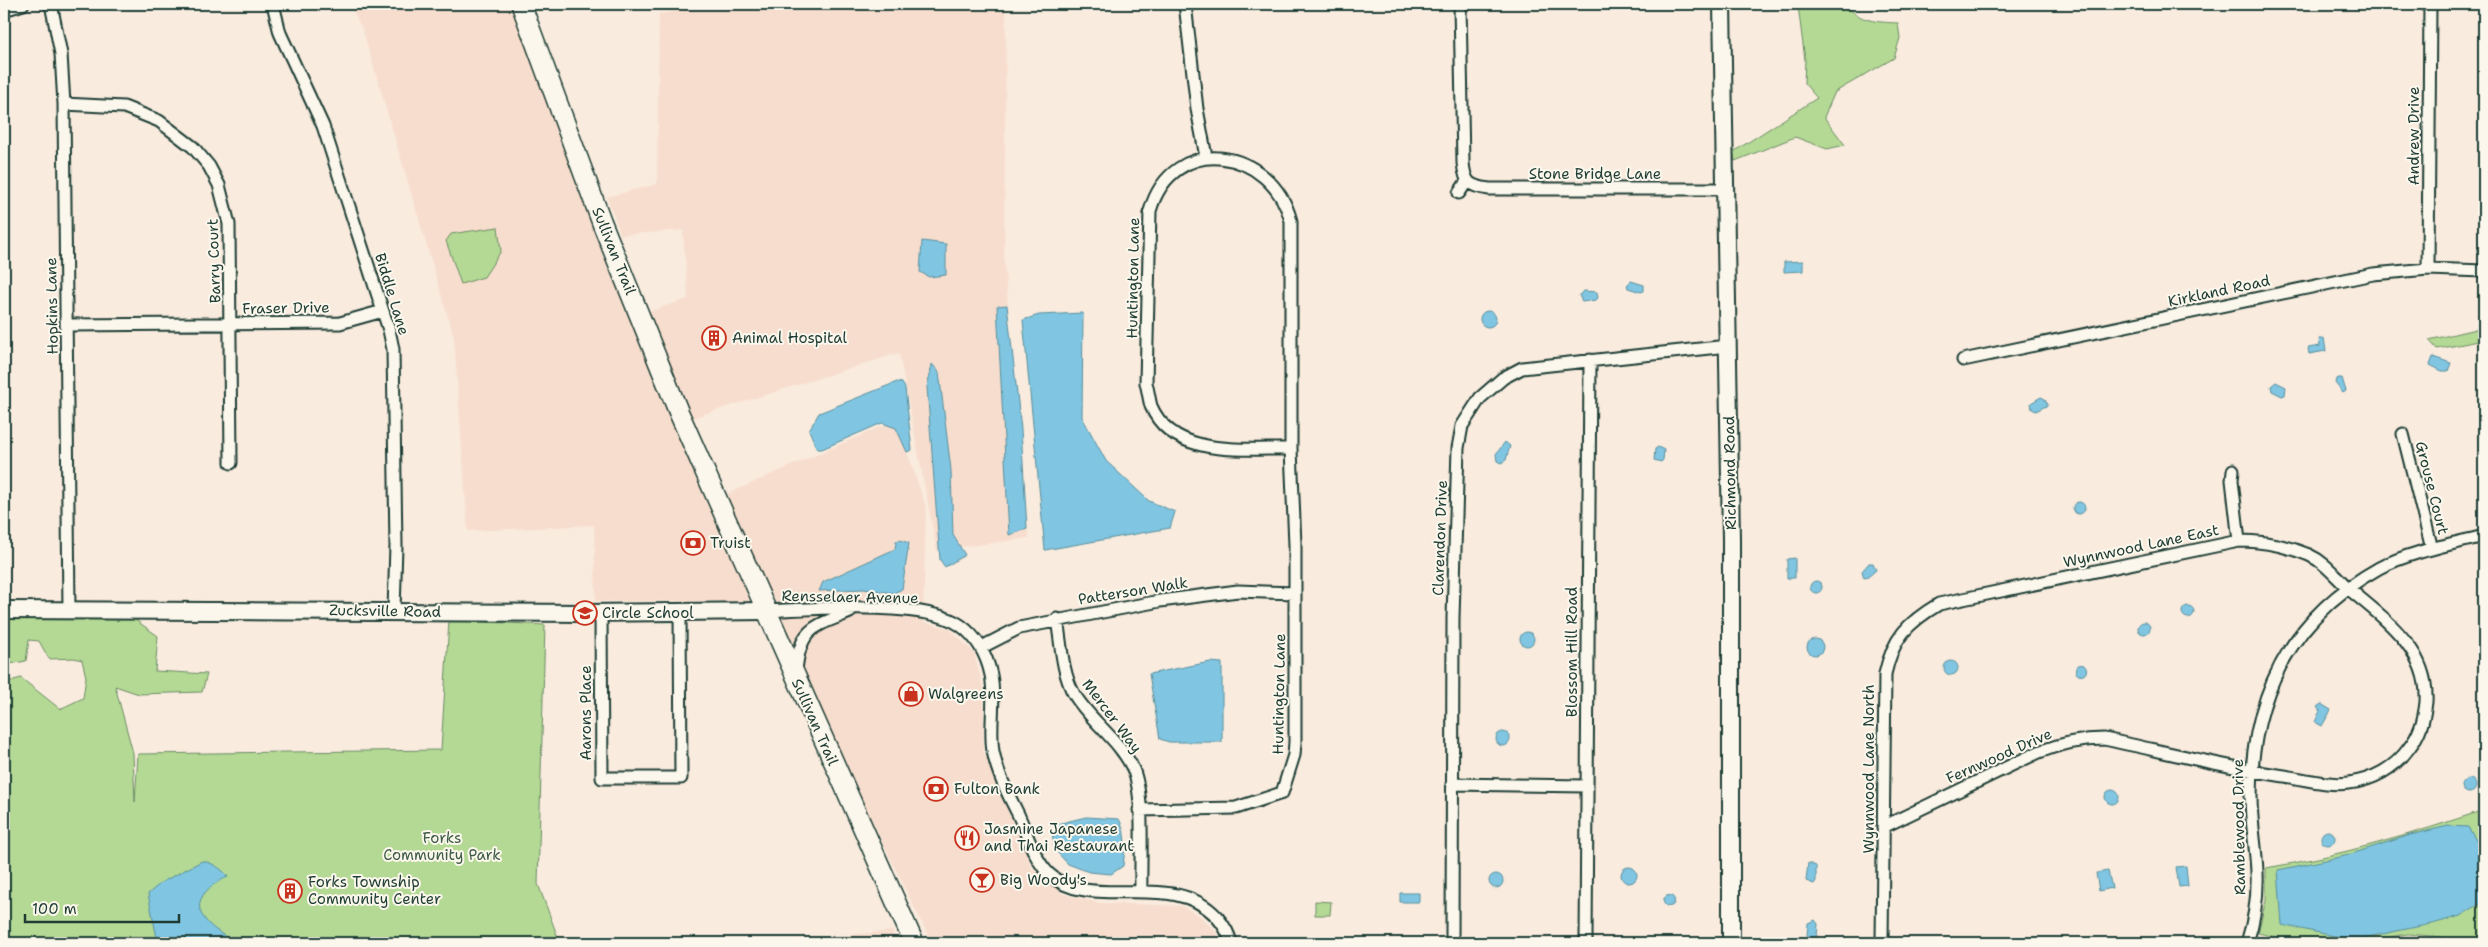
<svg xmlns="http://www.w3.org/2000/svg" width="2488" height="947" viewBox="0 0 2488 947" font-family="'Shantell Sans',sans-serif">
	<style>
		.built { fill: #f7ddcd }
		.green { fill: #b4d994; stroke: #6a8b64 }
		.water { fill: #80c5e1; stroke: #598f9c }
		.lines { fill: none; stroke-linecap: round; stroke-linejoin: round }
		.street-casing { stroke: #1f3d34; stroke-width: 15 }
		.secondary-casing { stroke: #1f3d34; stroke-width: 20 }
		.primary-casing { stroke: #1f3d34; stroke-width: 22 }
		.street { stroke: #fbf7ec; stroke-width: 11 }
		.secondary { stroke: #fbf7ec; stroke-width: 16 }
		.primary { stroke: #fbf7ec; stroke-width: 19 }
		.labels { text-anchor: middle; dominant-baseline: central; stroke-width: 4; stroke-linejoin: round; paint-order: stroke }
		.street-label { font-size: 15px; fill: #1f3d34; stroke: #fbf7ec }
		.poi-label { font-size: 15px; fill: #1f3d34; stroke: #fbf7ec; text-anchor: start }
		.park-label { font-size: 15px; fill: #3d5c47; stroke: #fbf7ec }
	</style>
	<rect width="100%" height="100%" fill="#f9ebde"/>
	<filter id="ink" filterUnits="userSpaceOnUse"><feTurbulence type="fractalNoise" baseFrequency=".02" numOctaves="2"/><feDisplacementMap in="SourceGraphic" scale="10" xChannelSelector="R" yChannelSelector="G"/><feConvolveMatrix kernelMatrix="1 2 1 2 8 2 1 2 1" color-interpolation-filters="sRGB"/></filter>
	<g filter="url(#ink)">
		<path class="built" d="M350,4H528L543,35L635,316L688,299L683,230L621,235L607,197L657,184L659,14L685,10V4H1006L1004,262L1029,538L937,550L899,353L679,422L718,498L896,420L926,507L923,622L950,629L974,653L984,691L983,750L1032,868L1063,894L1098,903L1182,906L1201,917L1218,934V943H932L764,601H596L594,525L468,531L454,337L363,31Z
			M892,931L897,943H760Z"/>
		<path class="green" d="M1808,4H1846C1858,22 1878,22 1898,23L1900,38L1894,58L1835,92L1824,117L1845,145L1827,149L1795,137L1735,161L1733,152L1817,98L1804,83L1805,60L1798,6Z
			M498,227L501,251L484,277L461,284L446,241L451,234Z
			M2484,327V340L2437,349L2429,340Z
			M4,617L134,619L158,636L155,671L207,674L202,692L139,694L115,686L133,753L135,802L138,754L441,750L449,620L545,625L538,884L560,943H4V683L21,678L60,709L83,698L86,677L82,660L74,658L49,659L39,641L29,640L26,661L4,665Z
			M2484,810V943L2470,941L2458,943L2442,937L2408,934L2358,943H2326L2284,939L2258,933L2266,900V868C2340,856 2413,834 2484,810Z
			M1315,901L1331,902L1330,915H1315Z"/>
		<path class="water" d="M922,241L946,244V275L929,277L920,272Z
			M1803,261V271L1784,272V262Z
			M1631,281L1644,285V291L1641,292L1628,288L1627,285Z
			M1584,291L1597,292L1598,298L1596,300L1582,302L1579,295Z
			M1007,305L1021,429L1027,529L1009,535L997,306Z
			M1480 319a8 8 0 1 1 16 0a8 8 0 1 1-16 0Z
			M1083,313L1082,417L1106,461L1149,501L1175,512L1170,528L1045,550L1023,320L1039,315Z
			M2324,338L2326,351L2309,354L2308,348L2320,346L2319,339Z
			M2433,357L2451,363L2448,371H2442L2430,365Z
			M932,364L939,372L951,470L953,535L965,555L945,567L940,560L927,387Z
			M2339,378H2342L2346,391L2343,393L2335,383L2336,379Z
			M897,382L902,383L905,388L912,450L907,452L896,428L882,423L822,449H817L809,430L819,413Z
			M2276,382L2286,387L2285,395L2282,396L2272,391L2271,386Z
			M2041,397L2045,399L2048,405L2036,411L2032,409L2031,403Z
			M1505,442L1510,446L1506,460L1501,463L1497,461L1496,454Z
			M1658,447L1664,450L1663,460L1661,462L1654,460L1655,449Z
			M2073 508a6 6 0 1 1 12 0a6 6 0 1 1-12 0Z
			M900,540L909,543L902,589L894,593L863,589L819,591L823,582L895,549L896,542Z
			M1795,558V578H1787V559Z
			M1869,563H1873L1876,570L1868,577L1864,578L1862,571Z
			M1810 587a6 6 0 1 1 12 0a6 6 0 1 1-12 0Z
			M2182 612a6 6 0 1 1 12 0a6 6 0 1 1-12 0Z
			M2138 628a6 6 0 1 1 12 0a6 6 0 1 1-12 0Z
			M1520 639a7 7 0 1 1 14 0a7 7 0 1 1-14 0Z
			M1807 647a8 8 0 1 1 16 0a8 8 0 1 1-16 0Z
			M1944 668a7 7 0 1 1 14 0a7 7 0 1 1-14 0Z
			M1210,662L1222,663V742H1169L1160,739L1149,674Z
			M2075.5 670a5.5 5.5 0 1 1 11 0a5.5 5.5 0 1 1-11 0Z
			M2321,704L2331,710L2322,726L2315,722L2320,711L2317,707Z
			M1496 739a7 7 0 1 1 14 0a7 7 0 1 1-14 0Z
			M2462 786a7 7 0 1 1 14 0a7 7 0 1 1-14 0Z
			M2105 797a7 7 0 1 1 14 0a7 7 0 1 1-14 0Z
			M1086,817L1119,819C1127,833 1125,850 1123,866L1111,874L1089,872L1068,864L1055,850L1052,833L1057,824Z
			M2448,826L2468,827L2483,852V902L2460,916L2436,923L2353,940L2282,925L2278,870L2345,856L2410,835Z
			M2321 838a7 7 0 1 1 14 0a7 7 0 1 1-14 0Z
			M202,861C211,862 223,869 228,877C212,883 190,900 204,918C211,929 226,936 235,943H158L148,894L162,882Z
			M1808,863L1816,866V881L1814,884L1806,881Z
			M2186,866L2188,886L2179,887L2176,867Z
			M1621 875a8 8 0 1 1 16 0a8 8 0 1 1-16 0Z
			M2108,871L2112,888L2099,891L2096,873Z
			M1489 881a7 7 0 1 1 14 0a7 7 0 1 1-14 0Z
			M1400,893H1419V902H1400Z
			M1663.5 901a5.5 5.5 0 1 1 11 0a5.5 5.5 0 1 1-11 0Z
			M1815,920L1818,924L1817,936L1810,939L1807,935L1808,923Z"/>
		<g class="lines">
			<g class="street-casing">
				<path id="street" d="M51,4L61,54L64,104L69,610
					M273,4L280,33L323,126L389,330L393,349L396,546L394,610
					M1185,4L1197,109L1206,157
					M1460,4L1463,163C1465,183 1469,186 1489,189H1725
					M4,10L23,4
					M64,104L124,107L159,121L193,147L209,166L219,185L229,224L231,463
					M1459,193L1467,181
					M2428,269L2430,4
					M67,325L340,323L383,311
					M1963,360L2373,274L2428,269L2484,271
					M2403,434L2432,549
					M2233,470L2232,480L2239,541
					M766,611C809,609 926,600 960,625C977,637 987,656 991,675C996,700 989,726 993,751C997,773 1008,794 1018,814C1027,834 1034,859 1049,874C1090,913 1173,868 1217,917C1223,924 1229,934 1231,943
					M601,613L602,778H681L680,613
					M1057,619C1061,643 1062,673 1074,694C1090,721 1120,740 1133,769C1145,797 1140,860 1141,891
					M982,647L1019,628L1160,601L1238,591L1295,593
					M796,671C800,628 813,627 850,612
					M1452,784L1586,786
					M1139,810L1236,808L1282,793L1294,755L1295,742V545L1291,449V221C1272,147 1173,131 1150,211L1146,383C1148,390 1149,399 1151,406C1173,459 1246,448 1291,449
					M1452,943L1453,618L1458,448L1462,426L1480,398L1503,378L1522,368L1728,346
					M1586,943L1590,360
					M1882,943L1885,674C1893,638 1907,623 1939,604L2239,541C2264,541 2285,545 2309,555C2325,562 2336,577 2349,589C2385,619 2429,650 2426,702C2424,720 2420,734 2409,748C2395,768 2373,780 2349,783C2326,786 2301,778 2278,775C2219,766 2162,751 2104,739C2081,739 2060,744 2039,752L1883,827
					M2247,943C2254,921 2258,896 2257,872C2256,847 2251,822 2251,797C2251,697 2289,618 2379,568C2409,552 2452,544 2484,536"/>
			</g>
			<g class="secondary-casing">
				<path id="secondary" d="M1722,4L1731,539V943
					M4,610L585,613L766,611"/>
			</g>
			<g class="primary-casing">
				<path id="primary" d="M521,4L602,223L679,413L914,943"/>
			</g>
			<use href="#street" class="street"/>
			<use href="#secondary" class="secondary"/>
			<use href="#primary" class="primary"/>
		</g>
	</g>
	<defs>
		<g id="building-ring" transform="scale(1.25)"><circle r="9.5" fill="#fbf7ec" stroke="#c8321e" stroke-width="1.5"/><path d="M-4-6H4V6H1V3H-1V6H-4ZM-2.5-4.3h1.7v1.8h-1.7ZM.8-4.3h1.7v1.8H.8ZM-2.5-1h1.7V.8h-1.7ZM.8-1h1.7V.8H.8Z" fill="#c8321e"/></g>
		<g id="bank-ring" transform="scale(1.25)"><circle r="9.5" fill="#fbf7ec" stroke="#c8321e" stroke-width="1.5"/><path d="M-6-4H6V4H-6ZM0-2.3a2.3 2.3 0 1 0 0 4.6a2.3 2.3 0 1 0 0-4.6Z" fill="#c8321e"/></g>
		<g id="school-ring" transform="scale(1.25)"><circle r="9.5" fill="#fbf7ec" stroke="#c8321e" stroke-width="1.5"/><path d="M0-5L7-2L0 1L-7-2ZM-4 1L0 2.5L4 1V4Q0 6-4 4Z" fill="#c8321e"/></g>
		<g id="shop-ring" transform="scale(1.25)"><circle r="9.5" fill="#fbf7ec" stroke="#c8321e" stroke-width="1.5"/><path d="M-5-2.5h2.3a2.7 3.5 0 0 1 5.4 0H5L5.5 6h-11ZM-1.5-2.5h3a1.5 2.3 0 0 0-3 0Z" fill="#c8321e"/></g>
		<g id="restaurant-ring" transform="scale(1.25)"><circle r="9.5" fill="#fbf7ec" stroke="#c8321e" stroke-width="1.5"/><path d="M-5-6h1v4h1v-4h1v4h1v-4h1v5L-1.5 .5V6h-2V.5L-5-1ZM5-6V6H3V1.5H1.5Q1.5-4 5-6Z" fill="#c8321e"/></g>
		<g id="bar-ring" transform="scale(1.25)"><circle r="9.5" fill="#fbf7ec" stroke="#c8321e" stroke-width="1.5"/><path d="M-6-5H6L.8 .8V4.5H3.5V6h-7V4.5H-.8V.8Z" fill="#c8321e"/></g>
	</defs>
	<g fill-rule="evenodd">
		<use href="#building-ring" x="714" y="338"/>
		<use href="#bank-ring" x="693" y="543"/>
		<use href="#school-ring" x="585" y="613"/>
		<use href="#shop-ring" x="911" y="694"/>
		<use href="#bank-ring" x="936" y="789"/>
		<use href="#restaurant-ring" x="967" y="838"/>
		<use href="#bar-ring" x="982" y="880"/>
		<use href="#building-ring" x="290" y="891"/>
	</g>
	<g class="labels">
		<g class="street-label">
			<text transform="translate(2414 136) rotate(-90)">Andrew Drive</text>
			<text x="1595" y="174">Stone Bridge Lane</text>
			<text transform="translate(614 251) rotate(68)">Sullivan Trail</text>
			<text transform="translate(214 261) rotate(-92)">Barry Court</text>
			<text transform="translate(1133 278) rotate(-89)">Huntington Lane</text>
			<text transform="translate(2219 291) rotate(-12)">Kirkland Road</text>
			<text transform="translate(392 294) rotate(73)">Biddle Lane</text>
			<text transform="translate(52 306) rotate(-91)">Hopkins Lane</text>
			<text transform="translate(286 308) rotate(-1)">Fraser Drive</text>
			<text transform="translate(1730 473) rotate(-91)">Richmond Road</text>
			<text transform="translate(2432 488) rotate(76)">Grouse Court</text>
			<text transform="translate(1440 538) rotate(-88)">Clarendon Drive</text>
			<text transform="translate(2141 546) rotate(-12)">Wynnwood Lane East</text>
			<text transform="translate(1133 591) rotate(-9)">Patterson Walk</text>
			<text transform="translate(850 597) rotate(1)">Rensselaer Avenue</text>
			<text transform="translate(385 611) rotate(1)">Zucksville Road</text>
			<text transform="translate(1572 652) rotate(-90)">Blossom Hill Road</text>
			<text transform="translate(1279 694) rotate(-89)">Huntington Lane</text>
			<text transform="translate(586 713) rotate(-90)">Aarons Place</text>
			<text transform="translate(1112 716) rotate(53)">Mercer Way</text>
			<text transform="translate(815 722) rotate(66)">Sullivan Trail</text>
			<text transform="translate(1999 756) rotate(-24)">Fernwood Drive</text>
			<text transform="translate(1869 769) rotate(-90)">Wynnwood Lane North</text>
			<text transform="translate(2239 827) rotate(-91)">Ramblewood Drive</text>
		</g>
		<g class="poi-label">
			<text x="732" y="338">Animal Hospital</text>
			<text x="710" y="543">Truist</text>
			<text x="602" y="613">Circle School</text>
			<text x="928" y="694">Walgreens</text>
			<text x="954" y="789">Fulton Bank</text>
			<text x="984" y="829">Jasmine Japanese<tspan x="984" dy="17">and Thai Restaurant</tspan></text>
			<text x="1000" y="880">Big Woody's</text>
			<text x="308" y="882">Forks Township<tspan x="308" dy="17">Community Center</tspan></text>
		</g>
		<g class="park-label">
			<text x="442" y="838">Forks<tspan x="442" dy="17">Community Park</tspan></text>
		</g>
	</g>
	<rect width="2488" height="947" fill="none" stroke="#fbf7ec" stroke-width="20"/>
	<rect x="10" y="10" width="2468" height="927" fill="none" stroke="#1f3d34" stroke-width="2" filter="url(#ink)"/>
	<path d="M25 914v8h154v-8" fill="none" stroke="#1f3d34" stroke-width="2.5"/>
	<text x="32" y="914" font-size="15" fill="#1f3d34" stroke="#fbf7ec" stroke-width="4" paint-order="stroke">100 m</text>
</svg>
